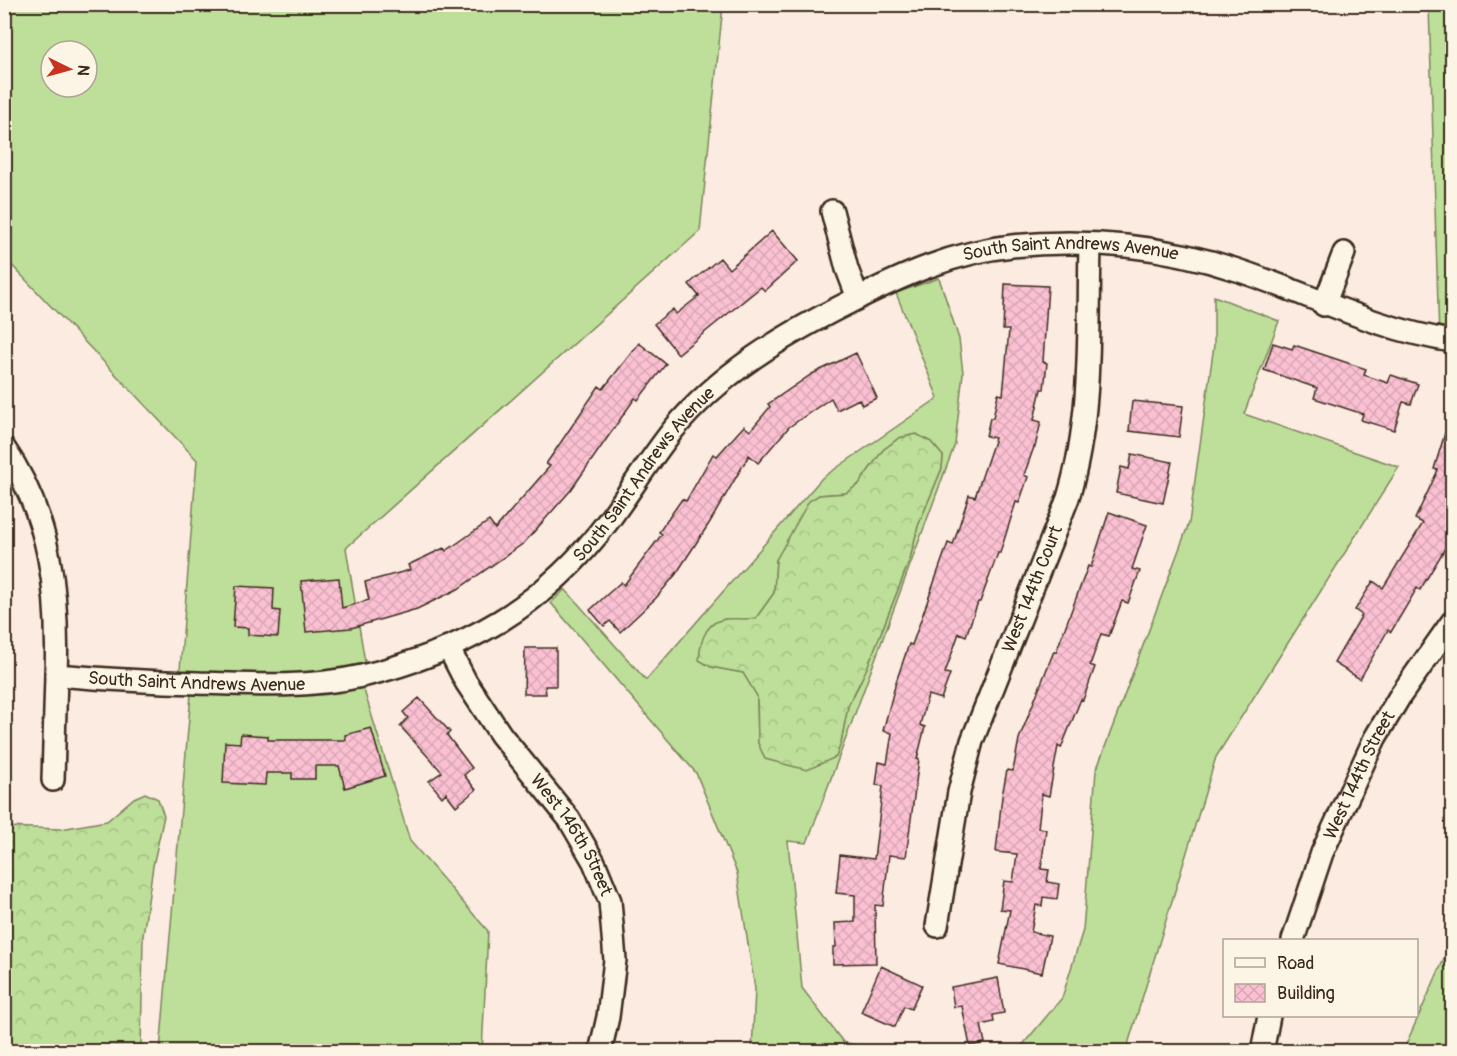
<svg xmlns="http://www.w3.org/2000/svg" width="1457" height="1056" viewBox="0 0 1457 1056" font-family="Pangolin,sans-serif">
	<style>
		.grass { fill: #bddf99; stroke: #7c845c; stroke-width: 1.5; fill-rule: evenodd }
		.forest { fill: url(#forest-crowns); stroke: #7c845c; stroke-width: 1.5 }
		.building { fill: url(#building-cross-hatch); stroke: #3b2a1e; stroke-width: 1.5 }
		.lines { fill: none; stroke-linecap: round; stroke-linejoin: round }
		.minor-casing { stroke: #3b2a1e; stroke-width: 26 }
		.minor { stroke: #fcf5e5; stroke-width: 21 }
		.labels { text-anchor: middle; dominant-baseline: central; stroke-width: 4.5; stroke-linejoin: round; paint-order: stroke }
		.street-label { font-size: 18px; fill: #3b2a1e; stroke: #fcf5e5 }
	</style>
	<defs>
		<pattern id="forest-crowns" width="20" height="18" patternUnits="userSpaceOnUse" patternTransform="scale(1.5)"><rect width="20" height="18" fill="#bddf99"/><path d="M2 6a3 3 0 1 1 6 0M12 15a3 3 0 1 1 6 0" fill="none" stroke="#a3c083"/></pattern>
		<pattern id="building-cross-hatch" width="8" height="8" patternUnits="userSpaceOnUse" patternTransform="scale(1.5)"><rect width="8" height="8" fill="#fbc1d3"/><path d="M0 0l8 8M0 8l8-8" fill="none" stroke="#d8a6b5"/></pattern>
	</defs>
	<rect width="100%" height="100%" fill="#fcebe1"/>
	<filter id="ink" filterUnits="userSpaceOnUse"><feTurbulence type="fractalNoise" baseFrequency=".0167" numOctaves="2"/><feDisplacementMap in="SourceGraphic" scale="12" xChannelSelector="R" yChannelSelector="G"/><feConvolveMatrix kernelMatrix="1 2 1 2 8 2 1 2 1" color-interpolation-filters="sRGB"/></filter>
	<g filter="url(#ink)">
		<path class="grass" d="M4,5H723L700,231L346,548L367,674L360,677L410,841L488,931L482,1051H160L192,683L179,682L197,460L5,258ZM51,51H87V87H51Z
			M1429,5H1452V341L1439,339Z
			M939,278L959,339L963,373L955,444L807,843L788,841L802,988L843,1042L879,1051H752L755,989L737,873L696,773L551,603L565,589L646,680L822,478L938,398L896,293ZM916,434L931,442L943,456L942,468L918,526L910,559L883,628L859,685L848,706L841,742L836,757L758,743L757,695L744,673L711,667L724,619L741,621L756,618L774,593L776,560L819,495L846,493L859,484L883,450L899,438Z
			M1214,296L1279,321L1244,414L1399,467L1216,757L1126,1051H1009L1020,1048L1062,998L1083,930L1096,771L1189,523L1214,345Z
			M1452,941V1051H1403Z"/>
		<path class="forest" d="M916,434L931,442L943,456L942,468L918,526L910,559L899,587L867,668L848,706L841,742L836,757L807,770L765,759L758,743L757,696L743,673L711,667L699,660C700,643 705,621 726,619C737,618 744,620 756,618L774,593L776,560L809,501L819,495L846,493L859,484L883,450L899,438Z
			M145,793L158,799L164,816L153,866L143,936L141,1051H5V827L61,829L107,821L134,798Z"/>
		<path class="building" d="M772,231L798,261L765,291L761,287L678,354L654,324L673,309L676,314L699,296L689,284L720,258L729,269Z
			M1005,284L1048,286L1043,362L1047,363L1044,389H1041L1034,420L1041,422L1035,447H1034L1024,475L1028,477L1019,503L1016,502L1000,553H998L980,602H978L966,636L959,633L945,673L950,674L941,699L928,695L920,725L925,727L917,759H919L906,857L889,855L883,906L875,905L876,963L833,964V947H836L835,923L855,922V895L836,893L840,855L874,859L883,786L876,785L879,762L887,764L892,733L883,731L896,682L909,644L912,645L948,543L953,545L969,495L975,497L995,438L986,436L990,418H993L998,394L1003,395L1009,330H1003Z
			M639,343L666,364L638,400L635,398L571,490L524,543L458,589L417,609L351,628L306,632L301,581L339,578L342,608L369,600L365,582L410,570L408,565L444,548L446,551L489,521L495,529L550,466L546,464L599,386L603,389Z
			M1273,343L1292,349L1294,345L1366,369L1364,375L1388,383L1391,375L1418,384L1411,404L1403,402L1394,430L1361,420L1363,414L1314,398L1317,388L1264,370Z
			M856,353L877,398L862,405L859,399L837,410L831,398L789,427L758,463L749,455L710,522L676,574L656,598L620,632L610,621L604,626L590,610L621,582L624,585L662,534L659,532L682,499L686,501L713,454L717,456L744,426L750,431L770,407L768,404L812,374Z
			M1132,401L1183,406L1179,437L1129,431Z
			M1449,420L1452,421V537L1420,590L1417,588L1391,632L1388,630L1360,679L1334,663L1362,615L1355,610L1373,581L1383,588L1423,523L1415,519L1438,470L1434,469Z
			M1132,454L1172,462L1163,503L1116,493L1121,467L1129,469Z
			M1109,512L1147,525L1132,569L1140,571L1128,603L1122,601L1109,636L1101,634L1090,665L1095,667L1083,700L1081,699L1061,748L1058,746L1049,796L1042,794L1038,828L1046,829L1041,869L1049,870L1047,882L1059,884L1057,899L1043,897L1042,906L1036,905L1031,932L1050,936L1042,973L999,964L1010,910L1000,909L1004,881L1013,882L1017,854L996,852L1002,796L1007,770L1013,771L1019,739L1054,651L1056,652L1088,566L1091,567Z
			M236,586L274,588L273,610L280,611L278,637L248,635V628L233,627Z
			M525,648H556V686H545L546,694H524Z
			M419,698L450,732L447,735L472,768L464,775L476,790L456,806L446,793L442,797L429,781L442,772L400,726L408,718L403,712Z
			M371,728L385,776L345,788L339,766H315V779H292V773H266L265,785L223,783L225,742L240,743L241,734L268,736V740H346L345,735Z
			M881,966L922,985L911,1009L904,1006L895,1027L861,1012Z
			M998,978L1004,1013L993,1015L994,1022L981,1025L985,1043L970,1046L962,1006L954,1007L951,987Z"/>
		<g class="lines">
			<g class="minor-casing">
				<g id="minor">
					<path d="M832,211L847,269L858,298"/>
					<path d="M1324,305L1344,253"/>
					<path id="s1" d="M4,448C51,516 59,595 56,675C103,679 151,682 198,683C252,685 309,688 362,676C409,665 458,646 500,621C542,595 580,559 609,520C631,490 650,459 673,430C720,373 784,335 850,302C901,276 954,252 1012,246C1087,238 1166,246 1237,270C1310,294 1374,329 1452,341"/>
					<path id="s2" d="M448,647L466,682L501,735L569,819L594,862L610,901L615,960L608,1017L600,1052"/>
					<path d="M53,780L56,675"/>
					<path id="s3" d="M937,926L959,792L972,741L1068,498C1093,416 1088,328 1090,244"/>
					<path id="s4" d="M1293,940L1322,853L1375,738L1400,696L1452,622"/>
					<path d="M1262,1052L1269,1016"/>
				</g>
			</g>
			<use href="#minor" class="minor"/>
		</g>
	</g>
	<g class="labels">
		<g class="street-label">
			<text stroke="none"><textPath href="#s1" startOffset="1404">South Saint Andrews Avenue</textPath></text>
			<text stroke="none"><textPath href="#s1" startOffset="900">South Saint Andrews Avenue</textPath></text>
			<text stroke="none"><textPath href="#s3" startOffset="352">West 144th Court</textPath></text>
			<text stroke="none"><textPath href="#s1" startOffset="378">South Saint Andrews Avenue</textPath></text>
			<text stroke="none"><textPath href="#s4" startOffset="178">West 144th Street</textPath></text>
			<text stroke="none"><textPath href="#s2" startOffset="226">West 146th Street</textPath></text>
		</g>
	</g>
	<rect width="1457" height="1056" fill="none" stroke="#fcf5e5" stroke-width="24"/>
	<rect x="12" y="12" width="1433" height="1032" fill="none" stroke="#3b2a1e" stroke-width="2" filter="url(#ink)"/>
	<rect x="1223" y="939" width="195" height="78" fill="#fcf5e5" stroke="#afa495" stroke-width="1.5"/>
	<rect x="1235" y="958" width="30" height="9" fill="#fcf5e5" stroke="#afa495" stroke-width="1.5"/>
	<text x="1277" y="969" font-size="18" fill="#3b2a1e">Road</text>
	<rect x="1235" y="984" width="30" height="18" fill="url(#building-cross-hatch)" stroke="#afa495" stroke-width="1.5"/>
	<text x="1277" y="999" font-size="18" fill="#3b2a1e">Building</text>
	<g transform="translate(69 69) rotate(95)"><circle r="28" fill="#fcf5e5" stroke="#afa495" stroke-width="1.5"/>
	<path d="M0-4.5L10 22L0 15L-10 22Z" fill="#c8321e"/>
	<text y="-9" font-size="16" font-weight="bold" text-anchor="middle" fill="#3b2a1e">N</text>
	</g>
</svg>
